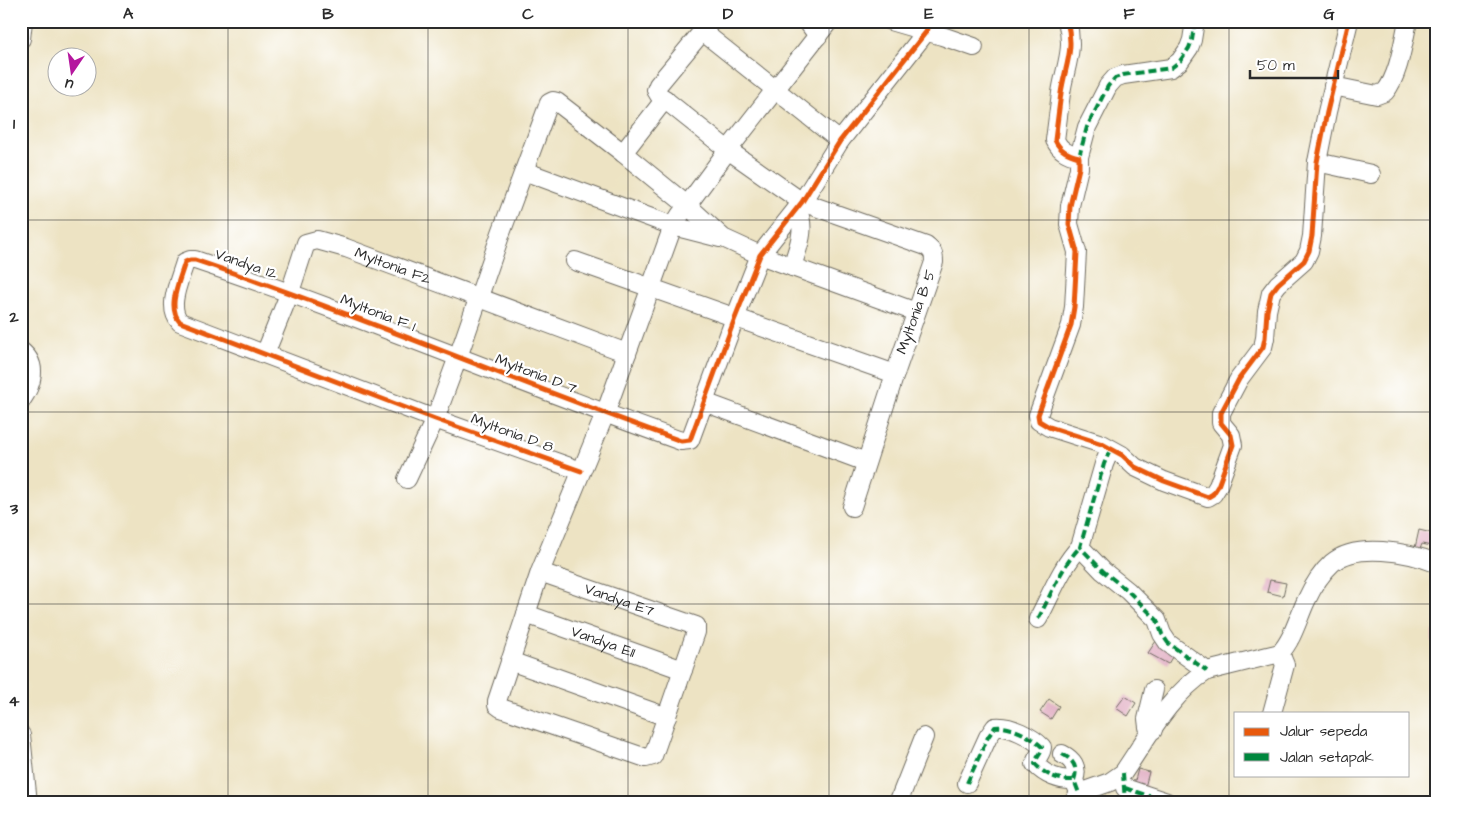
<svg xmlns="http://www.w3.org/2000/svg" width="1457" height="824" viewBox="0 0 1457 824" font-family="'Architects Daughter',sans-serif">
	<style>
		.building { fill: #e1aec3 }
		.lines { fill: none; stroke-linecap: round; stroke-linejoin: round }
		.minor-casing { stroke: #6f6b60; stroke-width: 20 }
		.minor { stroke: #fff; stroke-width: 18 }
		.quiet { stroke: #00873e; stroke-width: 4; stroke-dasharray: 8 4; stroke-linecap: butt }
		.cycleway-casing { stroke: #fff; stroke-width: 8 }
		.cycleway { stroke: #e8590c; stroke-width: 5 }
		.grid { fill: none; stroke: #2b2b2b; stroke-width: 1; stroke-opacity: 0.55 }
		.labels { text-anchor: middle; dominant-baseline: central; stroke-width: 4.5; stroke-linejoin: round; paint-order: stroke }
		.street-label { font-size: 15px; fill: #2b2b2b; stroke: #fff }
		.neatline { fill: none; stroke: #2b2b2b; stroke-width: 2 }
		.grid-label { font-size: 16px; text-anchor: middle; font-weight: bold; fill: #2b2b2b }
	</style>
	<rect width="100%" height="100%" fill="#fff"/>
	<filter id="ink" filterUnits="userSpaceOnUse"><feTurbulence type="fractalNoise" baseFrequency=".02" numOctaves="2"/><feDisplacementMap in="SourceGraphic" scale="10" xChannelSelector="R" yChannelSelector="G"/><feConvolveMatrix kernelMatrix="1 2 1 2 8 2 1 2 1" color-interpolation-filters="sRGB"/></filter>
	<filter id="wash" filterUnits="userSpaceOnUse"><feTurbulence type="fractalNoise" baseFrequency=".0096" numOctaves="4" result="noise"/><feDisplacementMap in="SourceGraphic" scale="20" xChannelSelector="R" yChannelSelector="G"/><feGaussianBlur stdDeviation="1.12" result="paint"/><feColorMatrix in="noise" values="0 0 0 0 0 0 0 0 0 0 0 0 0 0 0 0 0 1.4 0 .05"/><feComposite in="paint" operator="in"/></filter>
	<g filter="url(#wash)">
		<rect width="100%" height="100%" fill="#ede3c3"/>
		<g id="blocks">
			<path class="building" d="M1419,530L1436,534V547L1422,544L1420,549L1415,548Z
				M1270,580L1286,583L1283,596L1267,592Z
				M1432,631H1436V643H1432Z
				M1156,641L1175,652L1168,664L1148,653Z
				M1125,696L1136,703L1128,716L1116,708Z
				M1049,699L1059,706L1051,719L1040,712Z
				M1138,769L1149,772L1144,791L1133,788Z"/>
		</g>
	</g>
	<g filter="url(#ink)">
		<use href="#blocks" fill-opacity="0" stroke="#6f6b60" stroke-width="1"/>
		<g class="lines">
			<g class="minor-casing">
				<g id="minor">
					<path d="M711,21L658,85L656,90L659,95L728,150L802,202L926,246C933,251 934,254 934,262L895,374L852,507"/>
					<path d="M807,21L818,36"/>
					<path d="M890,21L942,36L974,47"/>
					<path d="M1067,21C1075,50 1065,66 1061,93C1059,109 1057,124 1055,140C1060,151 1068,154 1079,157V168L1070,206L1069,224L1077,252L1074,307L1071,325L1038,415L1039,421L1049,427L1102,444L1122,455L1135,467L1164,481L1208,497L1213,494L1218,486L1233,445L1231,435L1221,423V413L1239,379L1263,347L1265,338L1267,311L1271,293L1278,284L1304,261L1309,251L1312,236L1317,162L1327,112L1349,21"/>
					<path d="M703,32L840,141"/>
					<path d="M21,39L23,21"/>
					<path d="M1333,86L1377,95L1385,92C1399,75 1403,43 1408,21"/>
					<path d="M623,153L665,99"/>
					<path d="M1079,157L1087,127L1108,86L1115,78L1123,75L1171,68L1180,61L1189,48L1192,40L1195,21"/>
					<path d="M1317,162L1371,174"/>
					<path d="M524,171L673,226L720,238"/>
					<path d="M575,261L895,374"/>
					<path d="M792,267C798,246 807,230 797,208"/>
					<path d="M21,351C39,365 32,385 21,401"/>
					<path id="s1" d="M265,354L290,292L306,243L317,240L346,248L627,353"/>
					<path d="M704,402L866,462"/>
					<path d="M1110,450L1104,464L1080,547L1103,571L1128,591L1157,620L1162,634L1168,643L1207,671"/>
					<path d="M581,471L435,419L180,322C166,307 180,280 185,262L190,260H195C359,315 518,383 681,441L690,440L735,318L760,255L802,202L840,141L926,32L929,21"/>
					<path d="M407,479L435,419L458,357L501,233L549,103L553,101L557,102L623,153L688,206L723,238L760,255L916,312"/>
					<path id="s2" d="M540,572L696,626V632L653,756L646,758L501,708L497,705V701L540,572L605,414L673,226L680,215L728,150L829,21"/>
					<path id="s3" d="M526,614L683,670"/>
					<path d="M1038,619C1051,595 1061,567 1080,547"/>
					<path d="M510,661L667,717"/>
					<path d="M1272,713L1285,665L1280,653"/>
					<path d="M1153,730L1148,727L1147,719L1154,690"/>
					<path d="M21,735L28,803"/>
					<path d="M1062,754C1072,759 1079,767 1074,780L1078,790"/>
					<path d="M967,783L988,737L995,727C1010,725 1032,737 1042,747C1042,754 1036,757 1035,764C1045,775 1060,781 1074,780"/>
					<path d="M1125,788L1167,802"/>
					<path d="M898,803L924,737"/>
					<path d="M1073,803L1079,793L1110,782L1123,773C1147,738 1171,693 1207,671L1280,653C1293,639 1298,618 1306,601C1312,588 1321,573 1332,563C1356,542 1408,552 1436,563"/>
				</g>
			</g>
			<use href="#minor" class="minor"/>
			<path class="quiet" d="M1079,157L1087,127L1108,86L1115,78L1123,75L1171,68L1180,61L1189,48L1192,40L1195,21
				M1110,450L1104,464L1080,547L1103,571L1128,591L1157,620L1162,634L1168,643L1207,671
				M1038,619C1051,595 1061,567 1080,547
				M1062,754C1072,759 1079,767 1074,780L1079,793
				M1123,773L1125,803
				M967,783L988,737L995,727C1010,725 1032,737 1042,747C1042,754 1036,757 1035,764C1045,775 1060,781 1074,780
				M1125,788L1167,802"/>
			<g class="cycleway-casing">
				<path id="cycleway" d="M1067,21C1075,50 1065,66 1061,93C1059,109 1057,124 1055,140C1060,151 1068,154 1079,157V168L1070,206L1069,224L1077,252L1074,307L1071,325L1038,415L1039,421L1049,427L1102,444L1122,455L1135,467L1164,481L1208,497L1213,494L1218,486L1233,445L1231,435L1221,423V413L1239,379L1263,347L1265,338L1267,311L1271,293L1278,284L1304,261L1309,251L1312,236L1317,162L1327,112L1349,21
					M581,471L435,419L180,322C166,307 180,280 185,262L190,260H195C359,315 518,383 681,441L690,440L735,318L760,255L802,202L840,141L926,32L929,21"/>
			</g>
			<use href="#cycleway" class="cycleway"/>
		</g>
	</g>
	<path class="grid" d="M228,21V803M428,21V803M628,21V803M829,21V803M1029,21V803M1229,21V803M21,220H1436M21,412H1436M21,604H1436"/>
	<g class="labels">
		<g class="street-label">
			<text transform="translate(246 264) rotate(19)">Vandya 12</text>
			<text stroke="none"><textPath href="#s1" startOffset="210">Myltonia F2</textPath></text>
			<text transform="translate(916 312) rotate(-70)">Myltonia B 5</text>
			<text transform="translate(378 313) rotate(21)">Myltonia F 1</text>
			<text transform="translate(536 374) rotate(21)">Myltonia D 7</text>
			<text transform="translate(512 433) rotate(20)">Myltonia D 8</text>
			<text stroke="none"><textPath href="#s2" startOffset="84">Vandya E7</textPath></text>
			<text stroke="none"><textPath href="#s3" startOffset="82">Vandya E11</textPath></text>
		</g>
	</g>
	<rect width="1457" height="824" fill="none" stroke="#fff" stroke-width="55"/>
	<rect x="1234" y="712" width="175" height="65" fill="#ffffff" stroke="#aaaaaa"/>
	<rect x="1244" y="728" width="25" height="8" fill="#e8590c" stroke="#aaaaaa"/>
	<text x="1280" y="736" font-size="15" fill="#2b2b2b">Jalur sepeda</text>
	<rect x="1244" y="753" width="25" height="8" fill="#00873e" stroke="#aaaaaa"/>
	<text x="1280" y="762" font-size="15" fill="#2b2b2b">Jalan setapak</text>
	<g transform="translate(72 72) rotate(193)"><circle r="24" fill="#ffffff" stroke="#aaaaaa"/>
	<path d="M0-4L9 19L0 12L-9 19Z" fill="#b5179e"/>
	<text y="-8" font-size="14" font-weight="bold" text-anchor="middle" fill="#2b2b2b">U</text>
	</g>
	<path d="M1250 70v8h88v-8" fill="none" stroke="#2b2b2b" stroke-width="2.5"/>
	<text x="1257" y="70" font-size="15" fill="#2b2b2b" stroke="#ffffff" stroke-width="4" paint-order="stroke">50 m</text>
	<rect x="28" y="28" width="1402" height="768" class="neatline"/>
	<g class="grid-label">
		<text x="128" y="19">A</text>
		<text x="328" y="19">B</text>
		<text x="528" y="19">C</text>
		<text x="728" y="19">D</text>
		<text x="929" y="19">E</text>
		<text x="1129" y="19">F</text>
		<text x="1329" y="19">G</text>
		<text x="14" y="129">1</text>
		<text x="14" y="322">2</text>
		<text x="14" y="514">3</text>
		<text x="14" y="706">4</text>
	</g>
</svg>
